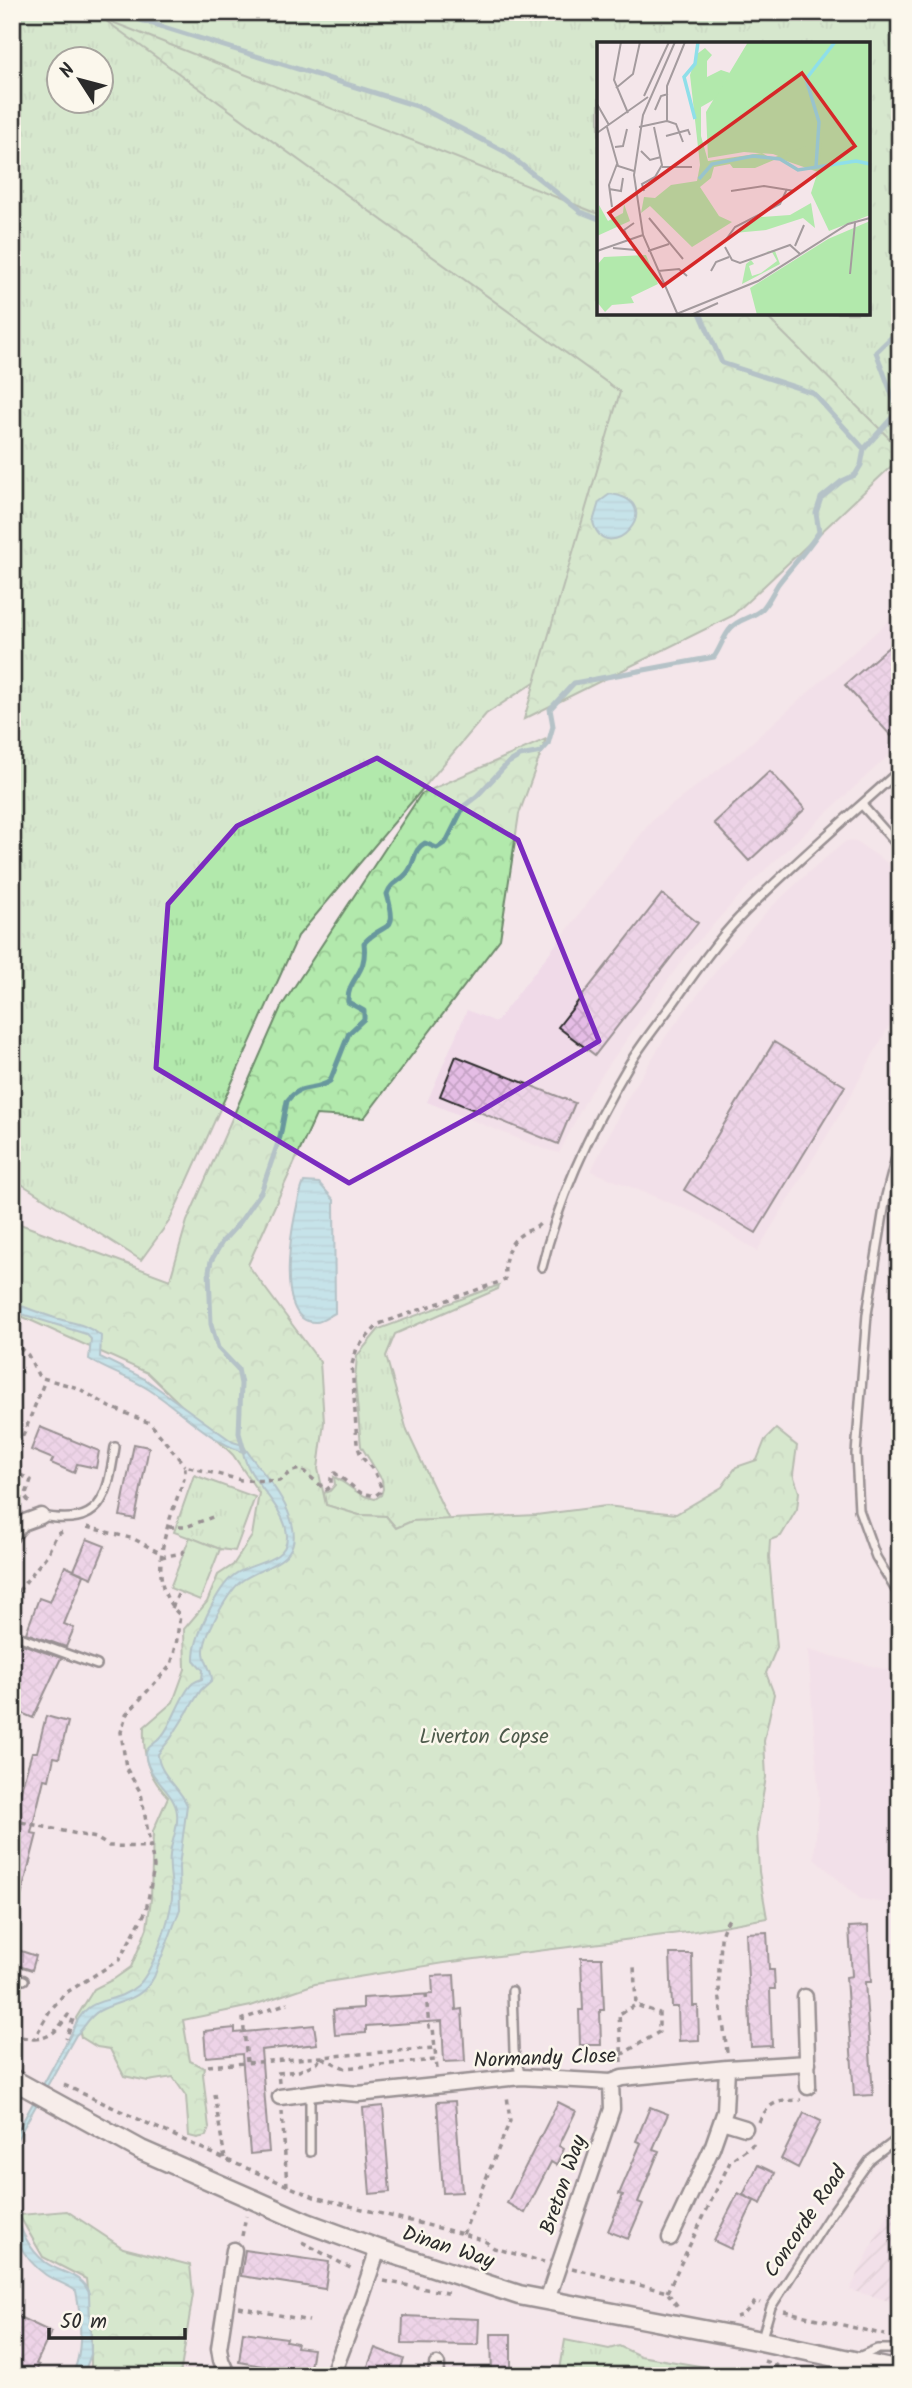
<svg xmlns="http://www.w3.org/2000/svg" width="912" height="2388" viewBox="0 0 912 2388" font-family="Kalam,sans-serif">
	<style>
		.built { fill: #f0dae8 }
		.industrial { fill: url(#industrial-furrows) }
		.grass { fill: url(#grass-tufts); stroke: #6e8a6c; stroke-width: 2; fill-rule: evenodd }
		.forest { fill: url(#forest-crowns); stroke: #6e8a6c; stroke-width: 2 }
		.pitch { fill: #b2e9ac; stroke: #6e8a6c; stroke-width: 2 }
		.water { fill: url(#water-rules); stroke: #67979d; stroke-width: 2 }
		.lines { fill: none; stroke-linecap: round; stroke-linejoin: round }
		.stream { stroke: #67979d; stroke-width: 5 }
		.building { fill: url(#building-cross-hatch); stroke: #2b2b2b; stroke-width: 2 }
		.service-casing { stroke: #2b2b2b; stroke-width: 12 }
		.minor-casing { stroke: #2b2b2b; stroke-width: 19 }
		.tertiary-casing { stroke: #2b2b2b; stroke-width: 23 }
		.path { stroke: #2b2b2b; stroke-width: 3.5; stroke-dasharray: 5 5; stroke-linecap: butt }
		.service { stroke: #fbf7ec; stroke-width: 7 }
		.minor { stroke: #fbf7ec; stroke-width: 14 }
		.tertiary { stroke: #fbf7ec; stroke-width: 18 }
		.marked { fill: none; stroke: #7b2cbf; stroke-width: 5; stroke-linejoin: round }
		.labels { text-anchor: middle; dominant-baseline: central; stroke-width: 5; stroke-linejoin: round; paint-order: stroke }
		.park-label { font-size: 21px; fill: #4d5a4b; stroke: #fbf7ec }
		.street-label { font-size: 21px; fill: #2b2b2b; stroke: #fbf7ec }
		.inset-river { fill: none; stroke: #8fdfe9; stroke-width: 3.5 }
		.inset-road { fill: none; stroke: #a49b9e; stroke-width: 2 }
		.view { fill: #d62828; fill-opacity: 0.15; stroke: #d62828; stroke-width: 3.5 }
		.inset-edge { fill: none; stroke: #2b2b2b; stroke-width: 3.5 }
	</style>
	<defs>
		<pattern id="industrial-furrows" width="10" height="10" patternUnits="userSpaceOnUse" patternTransform="scale(1.75)"><rect width="10" height="10" fill="#f0dae8"/><path d="M-1 1l2-2M0 10L10 0M9 11l2-2" fill="none" stroke="#cebbc7"/></pattern>
		<pattern id="grass-tufts" width="24" height="20" patternUnits="userSpaceOnUse" patternTransform="scale(1.75)"><rect width="24" height="20" fill="#b2e9ac"/><path d="M3 7l-1-3M5 7V3M7 7l1-3M15 17l-1-3M17 17v-4M19 17l1-3" fill="none" stroke="#99c894"/></pattern>
		<pattern id="forest-crowns" width="20" height="18" patternUnits="userSpaceOnUse" patternTransform="scale(1.75)"><rect width="20" height="18" fill="#b2e9ac"/><path d="M2 6a3 3 0 1 1 6 0M12 15a3 3 0 1 1 6 0" fill="none" stroke="#99c894"/></pattern>
		<pattern id="water-rules" width="6" height="5" patternUnits="userSpaceOnUse" patternTransform="scale(1.75)"><rect width="6" height="5" fill="#8fdfe9"/><path d="M0 2.5h6" fill="none" stroke="#7cc0c8"/></pattern>
		<pattern id="building-cross-hatch" width="8" height="8" patternUnits="userSpaceOnUse" patternTransform="scale(1.75)"><rect width="8" height="8" fill="#e5bde5"/><path d="M0 0l8 8M0 8l8-8" fill="none" stroke="#c5a3c5"/></pattern>
	</defs>
	<rect width="100%" height="100%" fill="#f4e6ea"/>
	<filter id="ink" filterUnits="userSpaceOnUse"><feTurbulence type="fractalNoise" baseFrequency=".0143" numOctaves="2"/><feDisplacementMap in="SourceGraphic" scale="14" xChannelSelector="R" yChannelSelector="G"/><feConvolveMatrix kernelMatrix="1 2 1 2 8 2 1 2 1" color-interpolation-filters="sRGB"/></filter>
	<g filter="url(#ink)">
		<path class="built" d="M900,611V745L750,884L685,956L590,1092L559,1153L544,1149L427,1102L467,1010L496,1022L652,820L740,753Z
			M846,841L857,842L885,861L900,880V1006L842,1111L757,1251L700,1215L591,1171L624,1104L666,1036L722,963L767,911L812,869Z
			M808,1650L900,1673V1905L860,1899L814,1858L819,1800Z"/>
		<path class="industrial" d="M900,2188V2304L850,2290Z"/>
		<path class="grass" d="M12,12H900V466L897,444L486,714L298,936L170,1220L141,1260L12,1178ZM599,44H868V313H599ZM60,60H102V102H60Z
			M499,1285L498,1289L395,1334L386,1356L407,1431L449,1520L412,1521L396,1528L386,1516L359,1515L326,1505L324,1493L330,1491L335,1485L334,1477C349,1484 357,1496 375,1499L381,1495L383,1489L382,1480L361,1446L355,1380L357,1356L379,1329Z
			M194,1475L255,1497L235,1551L220,1549L174,1532Z
			M565,2340L609,2349L619,2346L640,2356L759,2376H559Z"/>
		<path class="forest" d="M102,18L599,214V313H763L900,449V458L732,616L524,719L620,392Z
			M546,739L519,814L500,939L364,1118L316,1115L248,1265L320,1362L324,1422L318,1469L326,1505L359,1515L386,1516L396,1528L412,1521L536,1515L606,1506L676,1514L722,1487L736,1467L757,1460L765,1440L776,1429L797,1446L793,1474L799,1492L797,1509L781,1536L770,1540L769,1557L777,1647L766,1673L774,1694L764,1741L766,1777L757,1831L759,1872L767,1918L695,1931L444,1963L315,1984L251,2006L183,2020L190,2061L204,2068L203,2074L209,2128L206,2136L197,2138L189,2136L186,2096L173,2077L148,2081L124,2076L110,2049L97,2047L81,2037L76,2018L94,1989L114,1979L131,1967L142,1941L147,1928L151,1899L153,1831L168,1797C147,1775 143,1757 144,1727L173,1702L185,1669L184,1629L207,1602L218,1575L233,1565L252,1536L259,1493L233,1455L148,1373L12,1312V1221L170,1280L187,1221L281,1007L421,794Z
			M67,2211L123,2248L190,2265L193,2294L180,2376H86L91,2370V2330L86,2279L43,2257L19,2215Z"/>
		<path class="pitch" d="M190,1537L220,1549L200,1600L170,1588Z"/>
		<path class="water" d="M610,494C672,502 606,571 593,522L599,502Z
			M304,1182L319,1183L334,1200L335,1313C329,1316 322,1322 316,1322C270,1324 294,1206 304,1182Z
			M12,1302C26,1308 40,1313 55,1318C72,1323 87,1324 101,1336L100,1357L145,1379L233,1442L243,1445C258,1469 281,1490 290,1517C306,1561 269,1563 243,1580C229,1589 205,1634 204,1650C203,1661 212,1669 212,1680L201,1690L171,1738L158,1754C158,1774 180,1787 187,1805L179,1866L180,1909L154,1977C141,2001 120,2000 99,2011C88,2017 85,2028 76,2035L12,2148V2141L71,2034C89,1989 109,2009 137,1986C153,1973 170,1918 172,1898C173,1883 168,1869 170,1855C171,1841 179,1828 177,1813C175,1792 149,1779 146,1758C144,1747 154,1745 160,1738C173,1725 180,1694 193,1683C196,1681 199,1680 202,1679L203,1670L194,1660C193,1639 217,1588 234,1575C250,1562 288,1563 287,1536C286,1506 248,1482 243,1452C206,1439 180,1409 148,1389C129,1377 107,1371 89,1359L91,1339L86,1334L12,1311Z
			M12,2206C20,2227 27,2248 45,2262C61,2274 81,2273 89,2293L91,2354L83,2376H71C84,2356 81,2314 76,2291C66,2284 55,2281 46,2275C21,2257 12,2235 12,2206Z"/>
		<g class="lines">
			<path class="stream" d="M115,12L417,106L504,151L581,212L599,219
				M700,313L722,363L813,393L864,449
				M244,1451L239,1433L241,1384L238,1369L218,1348L211,1324L209,1271L211,1261L222,1242L240,1222L261,1192L280,1137L287,1101C302,1082 315,1092 330,1081L349,1033L364,1019V1011L348,1002C347,977 368,976 364,943C385,920 399,936 387,894C391,882 400,882 407,873C416,863 412,850 425,843L437,848L446,842L464,806L477,796L508,763L520,756L541,752L548,744L553,726L550,709L574,683L714,657C720,649 724,635 731,628C739,618 754,618 763,608C769,601 773,592 778,584C792,566 807,550 819,532L816,513L821,498L842,481L855,475L861,465L864,449L898,411L876,352L900,329"/>
		</g>
		<path class="building" d="M900,637V729L891,736L845,685Z
			M770,771L805,809L749,861L714,823Z
			M662,894L698,923L595,1055L558,1027Z
			M774,1042L845,1086L756,1233L684,1190Z
			M456,1056L575,1103L558,1144L440,1096Z
			M40,1427L99,1451L96,1468L77,1464L74,1473L51,1463L53,1459L31,1450Z
			M134,1444L149,1447L135,1519L120,1516Z
			M87,1539L105,1546L92,1578L74,1570Z
			M65,1566L84,1575L64,1624L74,1628L66,1647L26,1633L39,1598L50,1602Z
			M12,1644L21,1647L22,1644L61,1658L33,1718L12,1709Z
			M46,1716L68,1722L59,1758L54,1757L49,1780L44,1779L31,1833L37,1834L17,1912L12,1911V1840L20,1811L15,1810L32,1752H37Z
			M868,1926L871,1982H865L873,2095L854,2096L846,1977L852,1976L849,1927Z
			M767,1932L769,1970H774L775,1989H770L772,2046L751,2047L746,1933Z
			M12,1948L36,1956L32,1970L12,1964Z
			M670,1954H692L693,2006H698L699,2040L679,2041L678,2007H672Z
			M581,1958H602L604,2010H600L601,2045H580L579,2010H583Z
			M454,1975L456,2010L462,2009L465,2061L444,2062L442,2021L366,2026V2033L335,2035L333,2010L363,2008V1998L433,1994L432,1976Z
			M314,2025L317,2044L261,2050L269,2152L250,2154L242,2054L206,2057L204,2031L235,2028V2033Z
			M455,2101L462,2192L443,2193L437,2102Z
			M558,2102L576,2111L559,2146L564,2149L556,2165L551,2162L525,2213L507,2203Z
			M383,2106L390,2192L370,2194L363,2108Z
			M650,2107L668,2114L653,2149L659,2151L638,2202L643,2204L628,2239L608,2231L623,2195L619,2194L641,2143L636,2141Z
			M804,2113L821,2121L798,2168L781,2159Z
			M758,2165L775,2173L761,2204L743,2195Z
			M738,2193L754,2201L731,2249L714,2241Z
			M245,2250L329,2262L325,2289L241,2276Z
			M17,2316L51,2332L36,2364L39,2365L34,2376H12V2327Z
			M403,2316L479,2319L478,2345L402,2344Z
			M243,2332L287,2338L286,2341L297,2343L296,2347L313,2349L309,2374L239,2362Z
			M491,2334H511V2376H492Z
			M375,2348L404,2359L398,2376H364Z"/>
		<g class="lines">
			<g class="service-casing">
				<path id="service" d="M862,805L900,848
					M900,1142L886,1196L867,1314L856,1454L859,1510L876,1557L900,1597
					M542,1267C559,1197 593,1125 630,1063C643,1042 659,1022 674,1002C694,974 715,943 739,918C790,866 846,819 900,770
					M41,1516C102,1527 107,1499 115,1447
					M12,1634L97,1665
					M12,1976L24,1980
					M512,1991L514,2051L521,2077
					M310,2152V2093
					M761,2341L771,2307L829,2217L870,2160L900,2137
					M856,2358L877,2349H900"/>
			</g>
			<g class="minor-casing">
				<path id="minor" d="M12,1535L22,1523L41,1516
					M805,1997L808,2087
					M280,2097L324,2091L358,2094L521,2077L611,2082L622,2078L727,2068L808,2063
					M722,2121L745,2128
					M670,2238L712,2148L725,2111L727,2068
					M547,2300L612,2109L611,2082
					M232,2376L227,2374L221,2360L219,2348L234,2250
					M332,2376L359,2305L378,2249
					M436,2376L437,2365"/>
			</g>
			<g class="tertiary-casing">
				<path id="tertiary" d="M12,2079L141,2150L307,2223L378,2249L519,2295L761,2341L900,2371"/>
			</g>
			<path class="path" d="M12,1341L28,1355L39,1377L78,1388L110,1407L150,1423L185,1466
				M12,1464L45,1380
				M12,1471L31,1480L25,1497L32,1505
				M87,1527L134,1539L160,1553
				M169,1527H186L215,1516
				M161,1557L182,1553L186,1549
				M12,1599L47,1555L57,1534L66,1531
				M172,1608L179,1592
				M12,1820L96,1838L109,1846L149,1847
				M426,1994L429,2027H433L436,2060
				M12,2036L34,2039L49,2012L64,1994L119,1960L146,1911L154,1867L141,1793L126,1768L121,1732L126,1715L171,1665L176,1646L180,1615C141,1580 171,1517 185,1476V1466L241,1480L279,1481L292,1471L301,1469L326,1490L331,1486V1478L335,1473L361,1493L375,1496L380,1492L381,1487L374,1471L361,1456L357,1444L352,1364L357,1348L379,1324L505,1280C504,1259 506,1242 527,1231C534,1228 536,1229 541,1222
				M34,2039C52,2038 58,2029 68,2015L73,2019L66,2039
				M727,2052C723,2017 716,1993 720,1957C722,1936 718,1935 731,1916
				M621,2055L659,2032V2013L636,2005
				M247,2062L243,2019L288,2003
				M622,2062L619,2014L636,2005L634,1966
				M208,2066L435,2048
				M279,2083L278,2073L299,2071L318,2062L320,2057L345,2068L436,2060L437,2069
				M64,2085L225,2159L314,2197L463,2234L485,2241L494,2248L544,2262
				M214,2094L225,2159
				M282,2111L287,2186
				M759,2122C770,2100 778,2101 801,2100
				M463,2234L510,2121L507,2095
				M242,2236L246,2216
				M302,2242L354,2270
				M572,2268L667,2292L679,2308
				M384,2281L452,2294
				M667,2292L731,2160L755,2143
				M239,2307L309,2321
				M784,2311L885,2335
				M736,2317L743,2315L756,2301L760,2303
				M764,2361L794,2372L816,2376"/>
			<use href="#service" class="service"/>
			<use href="#minor" class="minor"/>
			<use href="#tertiary" class="tertiary"/>
		</g>
	</g>
	<path d="M0 0H912V2388H0ZM377,758L518,840L599,1041L479,1112L349,1183L156,1068L168,904L237,826Z" fill="#f4e6ea" fill-opacity=".55" fill-rule="evenodd"/>
	<path class="marked" d="M377,758L518,840L599,1041L479,1112L349,1183L156,1068L168,904L237,826Z"/>
	<g class="labels">
		<g class="park-label">
			<text x="484" y="1737">Liverton Copse</text>
		</g>
		<g class="street-label">
			<text transform="translate(545 2059) rotate(-2)">Normandy Close</text>
			<text transform="translate(564 2185) rotate(-71)">Breton Way</text>
			<text transform="translate(806 2222) rotate(-56)">Concorde Road</text>
			<text transform="translate(448 2248) rotate(18)">Dinan Way</text>
		</g>
	</g>
	<g transform="translate(597 42)">
		<rect width="273" height="273" fill="#f4e6ea"/>
		<path d="M151,0H273V173L232,189L214,151L221,129L176,112L147,110L111,116L109,70ZM273,179V273H160L153,246L231,197ZM182,207L178,209L183,222L145,242L149,222L154,218L157,222L152,224L155,234L164,231L180,219L175,210H169ZM49,213L61,242L34,255L37,261L15,263L8,270L0,260V223L7,215Z" fill="#b2e9ac"/>
		<path d="M108,6L115,13L110,19V35L124,28L133,31L118,57L104,65V94L111,119L165,111L177,118L158,126H136L133,122L117,125L114,136L103,145L122,174L135,180L95,205L53,164L44,171L47,155L58,156L74,143L100,139L103,123L93,33L100,12ZM209,40L225,102L221,130L178,115L209,104ZM214,161L218,186L206,176L169,188L137,191L164,175L193,173ZM27,162L33,179L0,194L2,163L11,179L26,171Z" fill="#b2e9ac"/>
		<path class="inset-river" d="M98,77L87,35L98,22L101,0M219,125L222,80L209,37L238,0M102,137L115,122L156,114L183,117L201,128L259,119L273,122"/>
		<path class="inset-road" d="M24,0L17,38L31,71M78,0L46,73L37,133L46,193L80,271M19,46L36,32L43,0M47,54L72,0M0,62L12,83M58,68L64,54L71,52M70,79L79,82L86,100M10,85L21,124L37,129M42,85L70,79V44L88,0M0,91L51,55M69,94L91,88L93,93M18,105L26,104L30,87M44,109L53,118L64,115M65,125H95M12,147L24,149L26,136M47,149L45,142L58,135L65,123L57,85M134,149L167,144L198,149M15,165L12,143L20,122M52,176L86,217M31,197L27,188L37,181M128,199L138,185L183,162L190,147M198,204L207,183M128,205L135,218L143,221L193,203L203,212M16,206L39,208M0,209L46,193M51,209L72,202M61,229L82,227L90,234M114,229L119,220L132,215M253,232L258,181M77,273L161,239L251,182L273,176M94,273L121,261"/>
		<path class="view" d="M205,31L258,104L66,244L12,171Z"/>
		<rect width="273" height="273" class="inset-edge"/>
	</g>
	<rect width="912" height="2388" fill="none" stroke="#fbf7ec" stroke-width="42"/>
	<rect x="21" y="21" width="870" height="2346" fill="none" stroke="#2b2b2b" stroke-width="2.5" filter="url(#ink)"/>
	<g transform="translate(80 80) rotate(306)"><circle r="33" fill="#fbf7ec" stroke="#a8a59f" stroke-width="2"/>
	<path d="M0-5L12 26L0 18L-12 26Z" fill="#2b2b2b"/>
	<text y="-10" font-size="19" font-weight="bold" text-anchor="middle" fill="#2b2b2b">N</text>
	</g>
	<path d="M49 2328v10h136v-10" fill="none" stroke="#2b2b2b" stroke-width="3.5"/>
	<text x="60" y="2328" font-size="21" fill="#2b2b2b" stroke="#fbf7ec" stroke-width="5" paint-order="stroke">50 m</text>
</svg>
